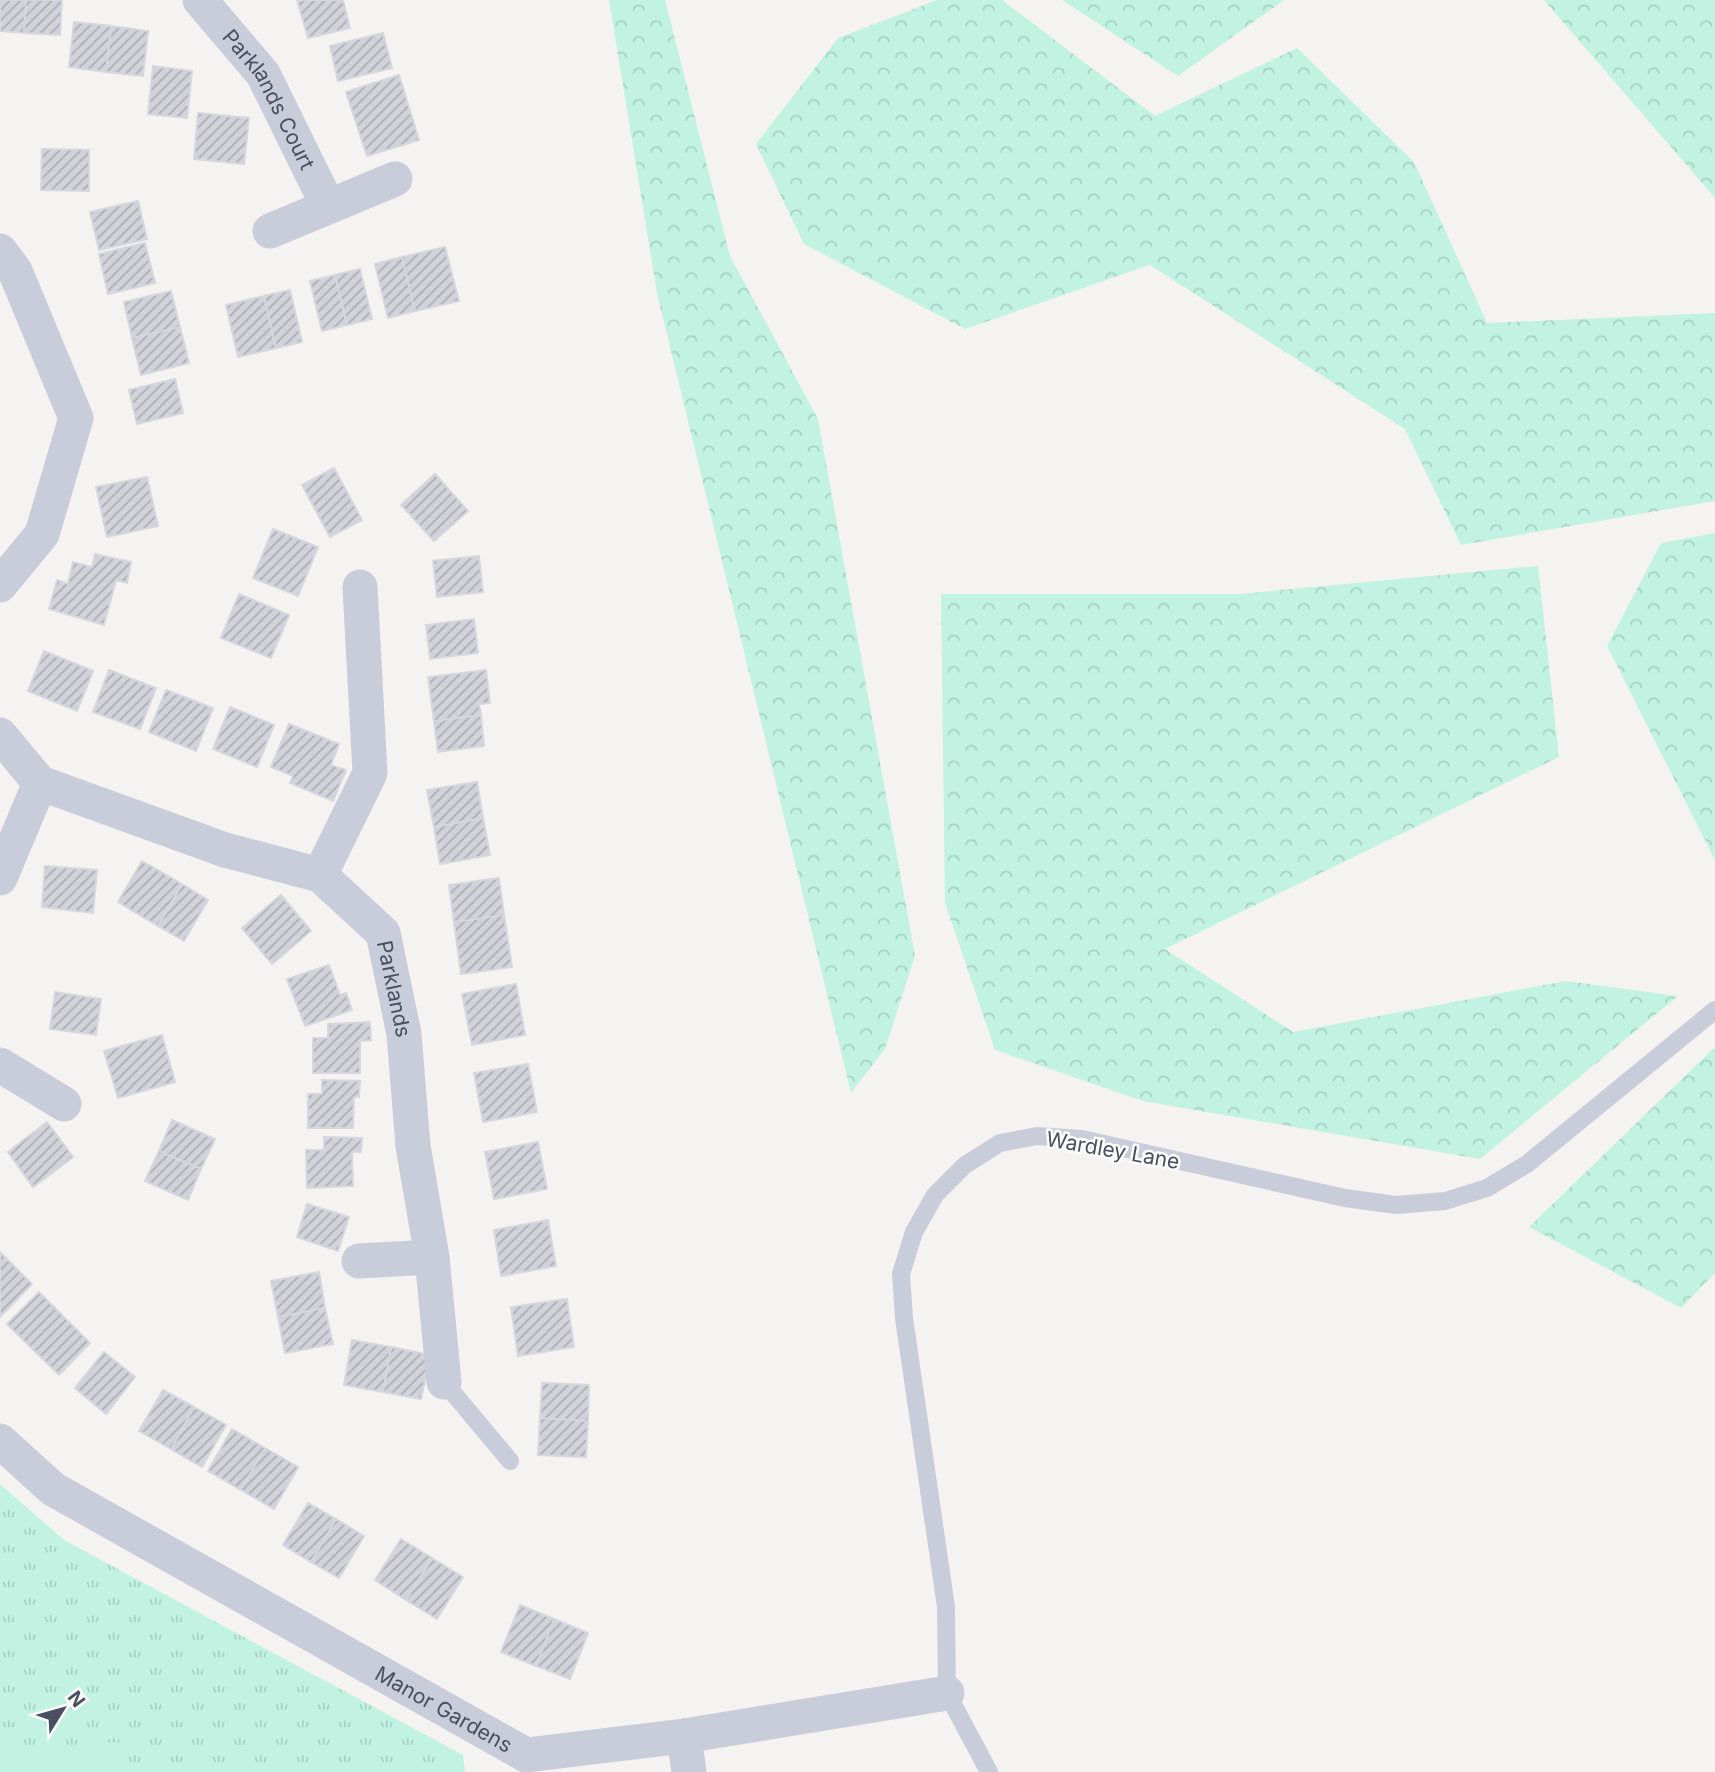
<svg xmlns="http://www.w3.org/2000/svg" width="1715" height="1772" viewBox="0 0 1715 1772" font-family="Inter,sans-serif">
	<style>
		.forest { fill: url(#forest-crowns) }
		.park { fill: url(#park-tufts) }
		.garden { fill: #c1f2e2 }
		.building { fill: url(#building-hatch); stroke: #d6d6de; stroke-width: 2 }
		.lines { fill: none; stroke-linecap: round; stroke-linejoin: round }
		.lane { stroke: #c9cdda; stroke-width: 18 }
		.street { stroke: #c9cdda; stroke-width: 35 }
		.labels { text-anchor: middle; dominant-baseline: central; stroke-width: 5; stroke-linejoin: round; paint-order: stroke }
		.street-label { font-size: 21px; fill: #494f61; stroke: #fff }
	</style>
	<defs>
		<pattern id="forest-crowns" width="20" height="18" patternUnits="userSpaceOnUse" patternTransform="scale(1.75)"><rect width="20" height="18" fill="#c1f2e2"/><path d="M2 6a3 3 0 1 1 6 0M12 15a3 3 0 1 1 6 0" fill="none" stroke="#a7d1c4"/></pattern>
		<pattern id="park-tufts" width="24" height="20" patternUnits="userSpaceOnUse" patternTransform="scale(1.75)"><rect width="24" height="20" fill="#c1f2e2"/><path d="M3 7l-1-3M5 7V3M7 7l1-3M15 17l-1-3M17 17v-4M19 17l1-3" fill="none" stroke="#a7d1c4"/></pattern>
		<pattern id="building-hatch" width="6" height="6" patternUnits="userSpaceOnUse" patternTransform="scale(1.75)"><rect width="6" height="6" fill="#d2d3da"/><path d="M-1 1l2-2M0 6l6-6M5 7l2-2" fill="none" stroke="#acaeb4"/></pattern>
	</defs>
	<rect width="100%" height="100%" fill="#f5f3f2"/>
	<path class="forest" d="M609,0H665L730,256L818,419L915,956L885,1049L851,1093L657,293Z
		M937,0H1002L1155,116L1297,48L1414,162L1487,323L1715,313V501L1461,545L1405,429L1150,265L965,329L804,244L756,144L838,38Z
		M1062,0H1284L1178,76Z
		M1544,0H1715V198Z
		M1715,533V860L1607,646L1661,543Z
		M1538,566L1559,757L1165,949L1293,1032L1566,981L1678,996L1480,1159L1143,1101L995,1050L945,903L941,594H1239Z
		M1715,1047V1273L1681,1308L1529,1227Z"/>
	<path class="park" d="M0,1484L64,1540L463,1755L465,1772H0Z"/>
	<path class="garden" d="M121,1742L123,1772H0V1751Z"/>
	<path class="building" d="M0,0H26L24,33L0,31Z
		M26,0H62L60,35L24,33Z
		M297,0H343L350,28L308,38Z
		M74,22L111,26L106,72L69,67Z
		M111,26L148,31L143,76L106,72Z
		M383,33L392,68L338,81L330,46Z
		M153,66L192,71L187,118L148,114Z
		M399,75L419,140L367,156L346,92Z
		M198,113L249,118L244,164L194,159Z
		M42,149L89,150V191L41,190Z
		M138,201L147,239L99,250L90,212Z
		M145,243L155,283L108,294L99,254Z
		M445,247L459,301L415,311L402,257Z
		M402,257L415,311L388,318L375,264Z
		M360,269L372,319L347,325L335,275Z
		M335,275L347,325L322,331L310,281Z
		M290,290L302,342L276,348L264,296Z
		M171,291L180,327L132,338L124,302Z
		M264,296L276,348L238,357L226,305Z
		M180,327L189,363L141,375L132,338Z
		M175,379L183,413L137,424L129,390Z
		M334,468L362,520L330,537L302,485Z
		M435,474L468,511L434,541L401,505Z
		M147,477L158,526L107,537L96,487Z
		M273,529L318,547L298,596L253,578Z
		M95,554L131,562L127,583L116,580L104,625L49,609L57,580L68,584L73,562L92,567Z
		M479,556L483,592L437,597L433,561Z
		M239,594L289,615L271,658L221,638Z
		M474,619L478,653L430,659L426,625Z
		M44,651L93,671L77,711L28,691Z
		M109,670L156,688L140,729L93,712Z
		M486,670L490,703L479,704L481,715L434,721L428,677Z
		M166,690L213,708L196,751L149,732Z
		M230,707L274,725L257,767L213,749Z
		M481,715L484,746L438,752L434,721Z
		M289,724L339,744L331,765L346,770L333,801L290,783L293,776L271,767Z
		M477,782L483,818L434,827L427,790Z
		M483,818L490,855L440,864L434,827Z
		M142,861L182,884L158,926L118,902Z
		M45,866L97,870L93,913L42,907Z
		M499,878L504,915L454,922L449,885Z
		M182,884L208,900L184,941L158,926Z
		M281,895L311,931L272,964L242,928Z
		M504,915L512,967L461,974L454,922Z
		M329,965L340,995L346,993L352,1010L305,1026L287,979Z
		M516,984L525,1035L472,1045L462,994Z
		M55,992L101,999L96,1035L50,1029Z
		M370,1022L371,1040L360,1041V1073H313V1038H328V1024Z
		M162,1035L175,1082L118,1098L104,1051Z
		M528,1064L537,1112L483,1122L474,1073Z
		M322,1080L360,1081L359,1097H354L353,1128H308V1094H322Z
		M172,1120L215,1139L201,1169L159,1151Z
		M47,1122L73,1157L33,1187L8,1152Z
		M324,1137L362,1138L361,1152H352L353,1186L307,1188L306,1150H324Z
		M538,1142L547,1189L494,1199L485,1152Z
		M159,1151L201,1169L188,1200L145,1181Z
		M307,1204L349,1217L338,1251L297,1237Z
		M548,1220L556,1266L501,1276L494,1230Z
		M0,1252L32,1284L0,1317Z
		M319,1272L325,1308L278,1317L271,1281Z
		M39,1292L90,1343L59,1375L7,1324Z
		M567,1299L574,1347L518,1356L511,1307Z
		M325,1308L333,1344L285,1353L278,1317Z
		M352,1340L391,1347L383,1392L344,1385Z
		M391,1347L430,1355L421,1399L383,1392Z
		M104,1352L135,1377L106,1414L75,1388Z
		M542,1383L589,1385L588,1421L540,1418Z
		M163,1390L194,1407L171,1449L139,1431Z
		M194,1407L226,1425L202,1467L171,1449Z
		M540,1418L588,1421L586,1457L538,1455Z
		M232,1429L265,1448L241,1490L208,1471Z
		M265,1448L298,1467L274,1509L241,1490Z
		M308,1503L336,1519L311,1562L283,1545Z
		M336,1519L364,1536L339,1578L311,1562Z
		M401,1539L432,1558L406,1600L375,1580Z
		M432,1558L463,1577L437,1619L406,1600Z
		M520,1605L554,1619L536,1666L501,1652Z
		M554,1619L588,1633L570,1679L536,1666Z"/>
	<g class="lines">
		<path class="lane" d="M444,1382L510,1461
			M989,1772L947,1693L946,1607L904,1318L901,1274L914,1232L935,1195L965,1165L1000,1143L1037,1136L1082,1139L1345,1198L1396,1205L1445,1201L1487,1188L1527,1164L1715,1010"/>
		<g class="street">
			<path id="s1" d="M200,0L263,74L328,206"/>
			<path d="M270,231L395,179"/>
			<path d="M0,251L15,271L76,418L42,534L0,585"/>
			<path id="s2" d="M0,735L40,783L225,850L320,875L383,933L404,1034L413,1146L432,1257L444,1382"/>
			<path d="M320,875L370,773L360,587"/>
			<path d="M0,878L40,783"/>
			<path d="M0,1065L64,1104"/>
			<path d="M359,1261L432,1257"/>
			<path id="s3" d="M0,1441L53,1489L526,1755L684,1736L947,1693"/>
			<path d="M684,1736L689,1772"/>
		</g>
	</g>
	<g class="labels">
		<g class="street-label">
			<text stroke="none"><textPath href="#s1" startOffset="122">Parklands Court</textPath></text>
			<text stroke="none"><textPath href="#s2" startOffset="500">Parklands</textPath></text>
			<text transform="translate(1113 1150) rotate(10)">Wardley Lane</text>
			<text stroke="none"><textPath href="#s3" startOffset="520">Manor Gardens</textPath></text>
		</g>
	</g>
	<g transform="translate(63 1709) rotate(53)" stroke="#ffffff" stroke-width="5" paint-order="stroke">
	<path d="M0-5L12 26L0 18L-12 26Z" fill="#494f61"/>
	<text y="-10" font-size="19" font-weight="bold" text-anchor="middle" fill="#494f61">N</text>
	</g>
</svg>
